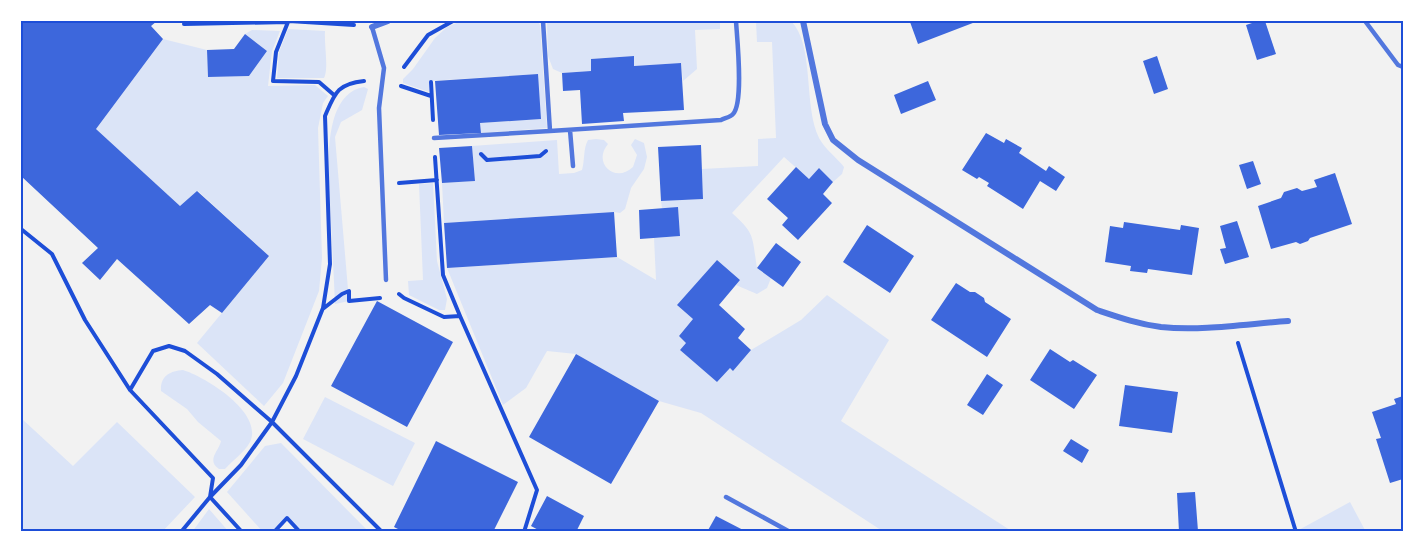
<svg xmlns="http://www.w3.org/2000/svg" width="1424" height="553" viewBox="0 0 1424 553" font-family="'Fira Sans Condensed',sans-serif">
	<style>
		.green { fill: #dbe4f7 }
		.building { fill: #3d67dc }
		.lines { fill: none; stroke-linecap: round; stroke-linejoin: round }
		.path { stroke: #1d4ed8; stroke-width: 4 }
		.service { stroke: #5277de; stroke-width: 4.5 }
		.minor { stroke: #5277de; stroke-width: 6 }
		.neatline { fill: none; stroke: #1d4ed8; stroke-width: 2 }
	</style>
	<rect width="100%" height="100%" fill="#f2f2f2"/>
	<path class="green" d="M538,21L540,25L547,128L481,133L480,123L541,119L537,74L429,81V92L403,83V79L413,69L435,38L447,27L459,22Z
		M547,21H720V29L695,30L697,69L683,81L681,63L634,66L633,56L591,59V71L562,73L553,69L548,56Z
		M756,21H791C815,45 803,107 819,138C825,149 837,158 844,167L842,174L833,182L819,168L809,179L784,157L732,213C756,234 752,238 757,268L771,278L767,288L757,294L736,285L740,280L717,260L678,306L693,319L679,336L686,343L680,350L717,382L730,368L733,371L751,350L801,320L827,295L889,340L841,421L1013,532H884L701,413L659,401L576,354L547,351L526,388L503,405L447,268L617,257L656,280L654,238L680,236L678,208H662L661,201L703,199L702,169L758,166V139L776,138L772,42H757Z
		M288,29L325,31C324,45 329,69 324,78H277L279,52Z
		M252,30L280,31L272,51L268,86L315,85L328,96L323,103L318,128L322,258L319,291L283,383L264,406L197,343L269,256L198,191L180,206L96,129L163,39L207,50L208,77L249,76L267,51L245,34Z
		M364,87L368,89L362,110L341,122L335,137L349,301L335,304C334,276 332,248 331,220C330,186 317,95 364,87Z
		M596,139L604,140L608,144C592,163 615,184 633,167L637,155L631,145L635,139L644,143L647,157L644,169L631,188L625,209L620,213L614,212L444,223L442,183L475,181L472,146L557,140L559,174L574,173L582,170C585,160 583,149 588,140Z
		M433,183L437,261L447,299L445,310H439L409,295L408,281L423,280L419,184Z
		M183,370C206,377 264,413 250,442C245,452 232,461 225,469H219C206,460 219,451 221,441L198,422L187,409L161,391C160,376 170,371 183,370Z
		M325,397L415,443L393,486L303,439Z
		M21,418L73,466L117,422L195,497L162,532H21Z
		M281,443L369,532H300L287,518L273,532H263L227,492L265,446Z
		M1350,502L1366,532H1295Z
		M209,509L229,532H192Z"/>
	<path class="building" d="M21,21H157L151,26L163,39L96,129L180,206L197,191L269,256L222,313L210,305L189,324L117,259L100,280L82,263L98,248L21,176Z
		M913,21H978L918,44L910,22Z
		M1258,21H1265L1276,54L1257,60L1246,25Z
		M245,34L267,51L249,76L208,77L207,50L234,49Z
		M634,56V66L681,63L684,110L623,113L624,121L582,124L580,90L563,91L562,73L591,71V59Z
		M1157,56L1168,89L1154,94L1143,61Z
		M538,74L541,119L480,123L481,133L439,135L435,81Z
		M928,81L936,100L901,114L894,95Z
		M986,133L1004,143L1006,139L1022,148L1019,153L1046,171L1049,166L1065,177L1056,191L1040,181L1023,209L987,186L989,183L979,177L977,179L962,170Z
		M701,145L703,199L661,201L658,147Z
		M472,146L475,181L442,183L439,148Z
		M1253,161L1261,184L1247,189L1239,165Z
		M796,167L809,179L819,168L833,182L823,194L832,203L798,240L782,225L788,218L767,199Z
		M1335,173L1352,224L1310,238L1308,241L1300,244L1296,242L1271,249L1258,206L1281,198L1284,192L1297,188L1302,191L1317,187L1314,180Z
		M678,207L680,236L640,239L639,210Z
		M614,212L617,257L447,268L444,223Z
		M1237,221L1249,257L1225,264L1220,249L1226,248L1220,226Z
		M1124,222L1180,230L1181,225L1199,228L1192,275L1148,269L1147,273L1130,271L1131,266L1105,262L1110,226L1123,228Z
		M867,225L914,256L890,293L843,262Z
		M776,243L801,262L783,287L757,268Z
		M717,260L740,280L719,305L745,329L738,338L751,350L733,371L730,368L717,382L680,350L686,343L679,336L693,319L677,305Z
		M956,283L970,292H975L984,298L985,302L1011,319L987,357L931,320Z
		M377,301L453,342L407,427L331,386Z
		M1050,349L1070,362L1073,360L1097,375L1074,409L1030,380Z
		M576,354L659,401L611,484L529,437Z
		M987,374L1003,385L983,415L967,405Z
		M1125,385L1178,392L1172,433L1119,426Z
		M1403,396V479L1390,483L1376,439L1381,438L1372,412L1396,404L1394,399Z
		M1071,439L1089,450L1082,463L1063,451Z
		M436,441L518,482L493,532H404L394,527Z
		M1195,492L1198,531L1179,532L1177,493Z
		M547,496L584,516L576,532H542L531,526Z
		M716,516L747,532H707Z"/>
	<g class="lines">
		<path class="path" d="M289,21L354,25
			M184,24L288,22L276,52L273,81L319,82L334,95
			M404,67L428,35L453,21
			M431,82L433,120
			M401,86L431,96
			M481,154L487,160L540,156L546,151
			M399,183L437,180
			M21,229L52,254L85,320L130,390L213,478L210,497L242,532
			M399,294L404,298L444,317L460,316L443,275L435,157
			M324,308L342,294L349,291V301L380,298
			M460,316L537,490L524,532
			M1238,343L1296,532
			M130,390L153,351L169,346L185,351L217,374L272,422L382,532
			M181,532L210,497L241,465L272,422L296,376L323,308L330,264L325,116C335,93 337,84 364,81
			M274,532L287,518L300,532"/>
		<path class="service" d="M543,21L550,131L721,120C725,118 731,117 733,114C744,103 737,38 736,21
			M1365,21L1398,65L1403,67
			M372,27L384,68L379,108L386,280
			M570,130L573,166
			M434,138L550,131
			M726,497L790,532"/>
		<path class="minor" d="M803,21L825,124L833,140L858,160L1097,310C1118,317 1138,324 1161,327C1202,331 1246,324 1288,321
			M372,27L388,21"/>
	</g>
	<rect width="1424" height="553" fill="none" stroke="#ffffff" stroke-width="45"/>
	<rect x="22" y="22" width="1380" height="508" class="neatline"/>
</svg>
